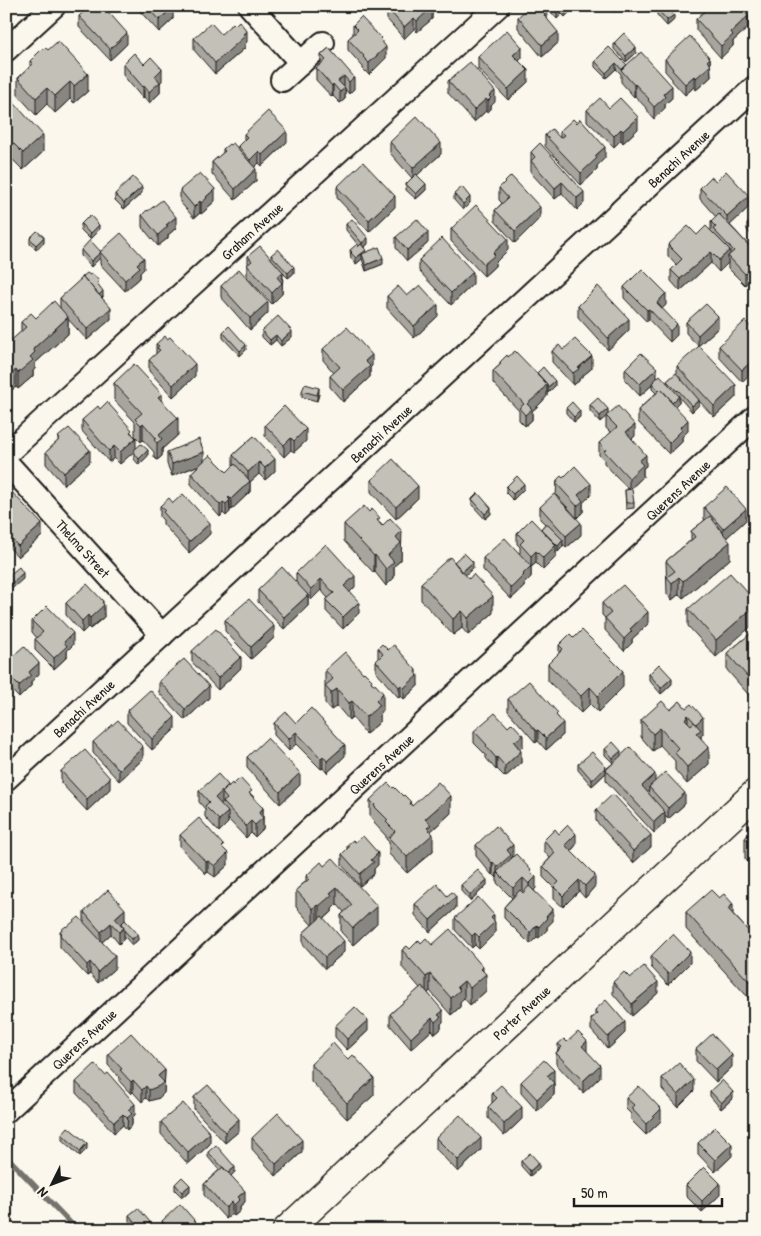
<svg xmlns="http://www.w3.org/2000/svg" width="761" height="1236" viewBox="0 0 761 1236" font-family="'Patrick Hand',sans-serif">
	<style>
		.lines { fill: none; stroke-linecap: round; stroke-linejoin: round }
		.stream { stroke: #74726e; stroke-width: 5.5 }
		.minor-casing { stroke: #1c1c1c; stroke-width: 26 }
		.secondary-casing { stroke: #1c1c1c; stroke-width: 31 }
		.minor { stroke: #fbf7ec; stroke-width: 22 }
		.secondary { stroke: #fbf7ec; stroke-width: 28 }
		.wall { fill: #a8a59e; stroke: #1c1c1c }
		.shaded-wall { fill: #888681; stroke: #1c1c1c }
		.building { fill: #c3c0b8; stroke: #1c1c1c }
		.labels { text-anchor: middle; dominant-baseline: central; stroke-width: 4; stroke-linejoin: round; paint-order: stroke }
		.street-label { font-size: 14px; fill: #1c1c1c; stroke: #fbf7ec }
	</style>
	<rect width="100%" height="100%" fill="#fbf7ec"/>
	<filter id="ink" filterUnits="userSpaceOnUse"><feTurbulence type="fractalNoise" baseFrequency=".02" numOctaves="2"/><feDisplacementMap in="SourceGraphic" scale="10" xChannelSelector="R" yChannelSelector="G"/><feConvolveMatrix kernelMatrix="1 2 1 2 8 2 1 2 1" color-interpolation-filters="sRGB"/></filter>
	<g filter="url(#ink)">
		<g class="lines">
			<path class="stream" d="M6,1156L77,1230"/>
			<g class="minor-casing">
				<g id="minor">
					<path d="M250,6L301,63"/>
					<path d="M6,50L54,6"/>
					<path d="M282,80L323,43"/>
					<path id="s1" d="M6,454L498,6"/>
					<path id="s2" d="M6,462L162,635"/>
					<path id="s3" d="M6,779L755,87"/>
					<path id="s4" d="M6,1111C255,878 506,650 755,417"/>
				</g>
			</g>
			<g class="secondary-casing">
				<g id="secondary">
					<path id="s5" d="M287,1230L755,794"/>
				</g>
			</g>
			<use href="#minor" class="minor"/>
			<use href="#secondary" class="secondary"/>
		</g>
		<path class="wall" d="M135,6H172L173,19L159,32Z
			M546,6H576L565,17L562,14L557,19Z
			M608,6H621L614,12Z
			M387,8L432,14V19L417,32L414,29L404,39L387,19Z
			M657,9L674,20L667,26L657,15Z
			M79,16L127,44L110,60L79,27Z
			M518,17L558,43L542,57L518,28Z
			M696,19L748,28L733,41V46L721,58L696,30Z
			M353,25L382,42L386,58L369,75L363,69V67L348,50V39L353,34Z
			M221,34L247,42L245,44V48L215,74L194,50V38Z
			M614,43L636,53L626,62L614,49Z
			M609,47L626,65L672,98L665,104V108L654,119L648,112V110L635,96L634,97L621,82V74L616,69L606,78L595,67V61Z
			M329,48L354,89L349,94L345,89V99L340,103L333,96L332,97L316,80V68L321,64V55Z
			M478,57L522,58L519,61L528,82L508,100L478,69Z
			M710,58L711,77L696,90L694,87L685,95L672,81V79L665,71V59Z
			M32,59L88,91L74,103L70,99L55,113L47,104L36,115L18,95V78L30,67V61L32,60Z
			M123,64H144L162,81L160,83V93L149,103L144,97L143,99L123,75Z
			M448,81L495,102L491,106V109L488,112L486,111L474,122L448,93Z
			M6,94L43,152L23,170L6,153Z
			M609,108L638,129L623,143L621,140L614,147L587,121V110Z
			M577,123L605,158L597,166V170L581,185L545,146V135L560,138V131Z
			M244,134L287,142L262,166L259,163L254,167L256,181L235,200L212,174V162L223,153V149L230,145L238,148V146L244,140Z
			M390,142L441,154L417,175L426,190L416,199L406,190V184L412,178L390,153Z
			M540,143L584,203L577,210L562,193L555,199L531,173V152Z
			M716,181L749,207L730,225L755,252L745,285L728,268V263L719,272L711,263L680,291L671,281V270L676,265L668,256V245L711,230V222L716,217L700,199V188Z
			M337,187L395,207L369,232L337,198Z
			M499,188L540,218L515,243L495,221V210L502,203L499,200Z
			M180,190L215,201L207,208V209L201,214L200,213L194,218L180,202Z
			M142,193L124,209L115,200V194Z
			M454,194L470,203L463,210L454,200Z
			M148,211L176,228L168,235V238L158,246L142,227V215Z
			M754,218V238L747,230V224Z
			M81,224L99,230L90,239L81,230Z
			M346,224L368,244L364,248L366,252L383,264L366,271L362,259L356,264L351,259L350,250L358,247L359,246L346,230Z
			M451,229L508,250L495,263V266L484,276L451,241Z
			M396,237L428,243L407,261L396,248Z
			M30,238L44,243L36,250L30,244Z
			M81,250L101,251L144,269L140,273V278L125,291L100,264V258L91,267L81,256Z
			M271,255L294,273L288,278L283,273L282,294L272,304L247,277V265L248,264V256L271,259Z
			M419,260L473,284L451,305L419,271Z
			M82,277L99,286L103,297L102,298L111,319L87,340L68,319V334L35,363V369L33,371V376L18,389L16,387L10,391L6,387V345L21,332V322L36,318L60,308V298L82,279Z
			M755,281V304L752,301V284Z
			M221,286L268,313L250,330L221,297Z
			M624,287L666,305L662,308L677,335L670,342L649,320L647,322L624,298Z
			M387,296H407L438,316L414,338L387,308Z
			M578,306L629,330L608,350L578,317Z
			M686,322L718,328L698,346L686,333Z
			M262,331L292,337L281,346L276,340L270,345L262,337Z
			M755,331V373L752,376L750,374L742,382L719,357V346Z
			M223,332L246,350L240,356L223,338Z
			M167,339L195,376L173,397L149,371V360L156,354V344Z
			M323,349L372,366L370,368V377L343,402L330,387V376L334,373L323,360Z
			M563,350L592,368L579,379V381L573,385L552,362V351Z
			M508,357L537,373L555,386L548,393L547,392V396L539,405L532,411V420L525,426L519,420V411L493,383V371L500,365V362Z
			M677,366L736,397L714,417L699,401V405L692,412L679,397V402L675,406L688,431L682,437V442L669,454L638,422V410L656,393L652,389V385L640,396L625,380V369L657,378L667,383V381L677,373Z
			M114,383L162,401L178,435L162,449V456L157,460L154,457V452L143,440L141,442L135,436V422L114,400Z
			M302,391L319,394L317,401L302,397Z
			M590,405L608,415L635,436L632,439L646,466L643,468V477L629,490L634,503V508L626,509L625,490H629L604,463V460L599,455V443L611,433L606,428V416L600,422L590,411Z
			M566,408L580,417L574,422L566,413Z
			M100,409L132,433L136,449L148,456L139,465L134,459V451L120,464L114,458L109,462L82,431V420Z
			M265,425L306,441L294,452L291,450L284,457L265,436Z
			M254,436L275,471L265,480L259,474L250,482V492L231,510L230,509V512L226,516L223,513L220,517L191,484V473L199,465L172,476L167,464V452L204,461L227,472L233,466V455Z
			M58,437L90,462L64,485L46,464V452L58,441Z
			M563,478L591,495L583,503V512L577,518L556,495L557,480Z
			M371,480L418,498L396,519L371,492Z
			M506,487L524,489L513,500L506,493Z
			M6,490L42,536L18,557L6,544Z
			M472,499L491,514L485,519L472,505Z
			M173,503L210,534L189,553L163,524V520L160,517V506Z
			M540,507L581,535L566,548L563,544V546L558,552L556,550V557L543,570L536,563L531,567V577L524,584V587L511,599L483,570V558L520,553V547L517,544V533L541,529L545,524L540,519Z
			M704,507L746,520L727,537L730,559L683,598L679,594L672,600L667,594L666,561L691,540V531L705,520L704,519Z
			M380,523L402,548L401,549V560L394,566V578L386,586L375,572L374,573L344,541V524Z
			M454,562L473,568L465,575L493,613L468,635L462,628L453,635L421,600V583Z
			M296,573L355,587L350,592L359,613L343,629L326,611V600L328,598L321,590L311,600L308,597V606L284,629L258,602V590L296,582Z
			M755,601L716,657L688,626V609Z
			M66,603L103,604L104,617L90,629L88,627L82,633L66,615Z
			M602,603L648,624L632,639V643L624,651L605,630V618L602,615Z
			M225,620L274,638L251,659L225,631Z
			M32,621L73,645L67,651V657L54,669L35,650V639L37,638L32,632Z
			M755,630V700L754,701L727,670V653Z
			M559,645L623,687L598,712L590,704L581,713L548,681V664L559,654Z
			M378,648L388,650L416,673L418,686L404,699L401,696L399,698L376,672V661L378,659Z
			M192,651L241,668L218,690L192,662Z
			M6,662L39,674L31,682V686L19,698L6,684Z
			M325,670L372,683L383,710L380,714V722L366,734L352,717L349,720L337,706L331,710L325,703Z
			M649,674L672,684L661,694L649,680Z
			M159,681L209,698L185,720L159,693Z
			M508,699L558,717L563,735L546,750L538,741L536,743L508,711Z
			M680,701L703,734L701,736V738L709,764L687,784L675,770V761L660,745L653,751L641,737V720L670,710Z
			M127,711L175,729L152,750L127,723Z
			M274,723H296L345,756L327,773L323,768L321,769L296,744L289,751L274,735Z
			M474,731L523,746L520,749L521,763L505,777L497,769L496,770L486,758V755L474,743Z
			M93,742L143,759L119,781L93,753Z
			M605,749L621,756L685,804L668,819L665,816V823L654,833L606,781V773L592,786L578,770V764L606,769L613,763L605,755Z
			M247,757L300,785L280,804L247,768Z
			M61,771L110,789L87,811L61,783Z
			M233,785L252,795L263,808V829L255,837L251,833L246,838L228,819V823L219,832L205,817V809L199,802V791L228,787Z
			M370,800L411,804L412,806L451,813L431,831L433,851L407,873L389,854V842L386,839V836L374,823V821L370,816Z
			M596,810L651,847L633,863L596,821Z
			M755,819V869L745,859V838L749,834V825Z
			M559,834L576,845L571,851L595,886L585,898L579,891L563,907L554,899V888L543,877V866L550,858L544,851V840Z
			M180,835L224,849L228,865L215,877L208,872L206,874L180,847Z
			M347,845L378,865L374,869V874L360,886L342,865V854L347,849Z
			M476,845L513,856L511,859L531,872L536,888L534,890L553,921L547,927V930L539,938L537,937L530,944L504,918V907L512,898L497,883V878L493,874L492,875L476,856Z
			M324,866L377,923L353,945L341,932V915L344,912L337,904L332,909V912L324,919L344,952L325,969L303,944V933L312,925L296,907V890L306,881V876Z
			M461,885H487L470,901L461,891Z
			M447,896L456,908L430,932L415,915V904Z
			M84,912L125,920L138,940L132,945L124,936V939L119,944L111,934L102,942L115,968L98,983L90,974L87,976L60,947V931L67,927L84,922Z
			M686,912L733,914L755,938V1005L686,929Z
			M455,918L494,921L495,933L479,949L475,945L472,948L455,930Z
			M421,943L432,945L483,972L486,991L470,1005L464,998L460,1002V1007L451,1015L430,991L428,993L443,1022L441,1024V1029L435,1034L432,1030L411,1049L390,1025V1014L420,988L402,967V950L410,949Z
			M651,956L690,963L668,985L651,967Z
			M613,982L658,993L632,1016L613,994Z
			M595,1010L625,1033L608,1049L591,1030V1019L595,1015Z
			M335,1026L368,1031L347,1050L335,1037Z
			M567,1042L587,1052L600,1077L583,1093L556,1064V1053L558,1050V1044Z
			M696,1049L732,1067L716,1082L696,1061Z
			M108,1054L165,1070L164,1093L159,1098L149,1101L146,1098L142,1102L133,1092L131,1094L120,1082V1078L108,1065Z
			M348,1060L374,1095L347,1119L311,1081V1064Z
			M662,1078L694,1091L678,1107L662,1089Z
			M76,1082L135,1115L132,1118V1125L127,1130L123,1125L114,1133L96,1113V1114L76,1093Z
			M521,1082H554V1095L537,1111L521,1093Z
			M710,1091L733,1098L721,1109L710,1096Z
			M492,1093L522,1119L504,1136L488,1118V1107L492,1103Z
			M194,1097L239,1131L225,1143L194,1109Z
			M626,1098L661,1121L646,1135L631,1120V1114L626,1109Z
			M161,1122L210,1144L188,1164L161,1134Z
			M62,1134L87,1149L80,1156L62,1140Z
			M252,1138L302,1152L276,1176L252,1149Z
			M436,1138L481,1150L458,1172L436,1149Z
			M698,1143L732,1156L715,1172L698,1154Z
			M208,1152L235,1172L231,1176L245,1202L240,1206V1211L234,1216L232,1214L226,1219L204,1195V1184L219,1170L208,1157Z
			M521,1161L539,1168L530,1176L521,1166Z
			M175,1184L190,1191L182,1197L175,1190Z
			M686,1185L720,1195L702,1212L686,1196Z
			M129,1215L150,1228L149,1230H137L129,1221Z
			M162,1221L203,1230H162Z"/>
		<path class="shaded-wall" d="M429,6H440L432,14V19L417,32V21Z
			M558,6H562V14L557,19V7Z
			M565,6H576L565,17Z
			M614,6H621L614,12Z
			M173,7V19L159,32V20Z
			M547,12V23L544,15Z
			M674,15V20L667,26V20Z
			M748,16V28L733,41V46L721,58V46L731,32Z
			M414,18V29L404,39V27Z
			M247,31V42L245,44V48L215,74V63Z
			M558,32V43L542,57V45Z
			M127,33V44L110,60V49Z
			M386,47V58L369,75V63Z
			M522,47V58L513,66V55Z
			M636,47V53L626,62V56Z
			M710,58L711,77L696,90V78L707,61Z
			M616,63V69L606,78V73Z
			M162,69V81L160,83V93L149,103V92L155,76Z
			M528,70V82L508,100V89Z
			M88,74V91L74,103V86Z
			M344,76V88L338,81Z
			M694,76V87L685,95V84Z
			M354,77V89L349,94V82Z
			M70,82V99L55,113V96Z
			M333,84V96L332,97V86Z
			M635,84V96L634,97V85Z
			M144,86V97L143,99V87Z
			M672,86V98L665,104V108L654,119V107L663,94Z
			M47,88V104L36,115V98Z
			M345,88V99L340,103V92Z
			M495,91V102L491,106V109L488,112V101L489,96Z
			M486,99V111L474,122V110Z
			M638,117V129L623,143V131Z
			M621,129V140L614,147V136Z
			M287,131V142L262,166V155Z
			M43,135V152L23,170V153Z
			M441,143V154L413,179V168Z
			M605,147V158L597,166V170L581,185V173L595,156Z
			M259,151V163L250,172V160Z
			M256,169V181L235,200V189Z
			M562,182V193L555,199V188Z
			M426,184V190L416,199V194Z
			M142,187V193L124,209V203Z
			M215,189V201L207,208V209L201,214V203L206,197Z
			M584,192V203L577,210V198Z
			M395,196V207L369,232V220Z
			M749,196V207L727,228V216Z
			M470,197V203L463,210V204Z
			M200,201V213L194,218V207Z
			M540,207V218L515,243V231Z
			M176,217V228L168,235V238L158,246V235L166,225Z
			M99,225V230L90,239V234Z
			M428,232V243L407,261V250Z
			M44,237V243L36,250V245Z
			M368,238V244L362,249V243Z
			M508,239V250L495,263V266L484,276V264L493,253Z
			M730,250V258L728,256V263L719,272V260Z
			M711,252V263L680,291V279Z
			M100,253V258L91,267V261Z
			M362,254V259L356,264V258Z
			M144,258V269L140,273V278L125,291V280L137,264Z
			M383,258V264L366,271V265Z
			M755,264V276L745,285V274Z
			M294,267V273L288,278V273Z
			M283,272L282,294L272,304V293L277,277Z
			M473,272V284L451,305V293Z
			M103,291V297L98,302V296Z
			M666,293V305L657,314V303Z
			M10,302V308L6,311V306Z
			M268,302V313L250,330V318Z
			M438,305V316L414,338V326Z
			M111,308V319L87,340V329Z
			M649,309V320L647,322V310Z
			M718,316V328L698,346V335Z
			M68,317V334L35,363V369L33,371V376L18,389V373L30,357L33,349Z
			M629,319V330L608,350V338Z
			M677,324V335L670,342V331Z
			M292,331V337L281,346V341Z
			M276,335V340L270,345V340Z
			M246,345V350L240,356V351Z
			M372,355V366L370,368V377L343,402V390L365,361Z
			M592,356V368L579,379V381L573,385V373Z
			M755,362V373L752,376V364Z
			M750,363V374L742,382V370Z
			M195,364V376L173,397V385Z
			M657,368V380L652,383V385L640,396V384Z
			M16,370V387L10,391V375Z
			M555,381V386L548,393V387Z
			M547,384V396L539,405L532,411V420L525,426V415L527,404Z
			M736,385V397L714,417V406Z
			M319,388V394L317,401V395Z
			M162,394V411L158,397Z
			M679,396V402L671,410V404Z
			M699,400V405L692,412V406Z
			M608,409V415L600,422V416Z
			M580,411V417L574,422V417Z
			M178,418V435L162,449V456L157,460V443L159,435Z
			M688,420V431L682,437V442L669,454V443L680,428Z
			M143,423V440L141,442V425Z
			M635,425V436L626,444V432Z
			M306,429V441L294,452V441Z
			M136,438V450L120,464V452Z
			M291,438V450L284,457V445Z
			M114,446V458L109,462V451Z
			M90,450V462L64,485V473Z
			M148,450V456L139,465V459Z
			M204,452V463L172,476V464Z
			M646,455V466L643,468V477L629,490V478L639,461Z
			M275,459V471L265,480V468Z
			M259,462V474L250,482V492L231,510V499L248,483V472Z
			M524,484V489L513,500V494Z
			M591,484V495L583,503V512L577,518V506L578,495Z
			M418,486V498L396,519V507Z
			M229,497L230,512L226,516V504Z
			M223,502V513L220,517V505Z
			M491,508V514L485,519V514Z
			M746,509V520L723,541V529Z
			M210,523V534L189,553V542Z
			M581,523V535L566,548V536Z
			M42,524V536L18,557V546Z
			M402,531L401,560L394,566V578L386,586V569L388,555L396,537Z
			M563,540V546L558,552V546Z
			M730,542V559L683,598V581Z
			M556,545V557L543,570V558Z
			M536,551V563L531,567V577L524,584V587L511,599V588L523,574L531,566V556Z
			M375,555V572L374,573V556Z
			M473,562V568L460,580V574Z
			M23,573V579L6,594V588Z
			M355,576V587L344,598V586Z
			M679,577V594L672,600V583Z
			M321,579V590L311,600V589Z
			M308,595V606L284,629V617Z
			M493,596V613L468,635V618Z
			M103,601V606L104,605V617L90,629V618Z
			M359,602V613L343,629V617Z
			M755,606V623L716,657V640Z
			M462,611V628L453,635V619Z
			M648,612V624L632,639V643L624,651V639L630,629Z
			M88,615V627L82,633V621Z
			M274,626V638L251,659V647Z
			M73,633V645L67,651V657L54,669V658L64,642Z
			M241,657V668L218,690V678Z
			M39,663V674L31,682V686L19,698V686L29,672Z
			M416,670V677L418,675V686L404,699V688Z
			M623,671V687L598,712V696Z
			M672,678V684L661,694V688Z
			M755,683V700L754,701V684Z
			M401,685V696L399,698V687Z
			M209,686V698L185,720V709Z
			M590,687V704L581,713V696Z
			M337,689V706L331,710V693Z
			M383,693V710L380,714V722L366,734V717L376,701Z
			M10,697V708L6,711V700Z
			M352,701V717L349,720V703Z
			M688,715V732L685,719Z
			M175,717V729L152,750V739Z
			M703,717V734L701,736V746L696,750V724Z
			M563,723V735L546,750V738Z
			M660,728V745L653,751V734Z
			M538,730V741L536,743V731Z
			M296,732V744L289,751V739Z
			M523,735V746L514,754V742Z
			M345,745V756L327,773V761Z
			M143,747V759L119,781V770Z
			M709,747V764L687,784V767Z
			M521,751V763L505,777V766Z
			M621,751V757L613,764V758Z
			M323,756V768L321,769V758Z
			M497,757V769L496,770V758Z
			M606,767V773L592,786V780Z
			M300,773V785L280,804V792Z
			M655,774V785L649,787V791L642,797V786Z
			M110,778V789L87,811V799Z
			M228,785V797L222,793V803L215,809V798Z
			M685,793V804L668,819V808Z
			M451,796V813L431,831V836L433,834V851L407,873V857L425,819Z
			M263,808V829L255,837V825L259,813Z
			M228,812V823L219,832V820Z
			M665,812V823L654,833V822Z
			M251,821V833L246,838V826Z
			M576,834V845L565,857V845Z
			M651,835V847L633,863V851Z
			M513,845V856L511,858V866L497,872V878V867L507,850Z
			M228,853V865L215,877V866Z
			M378,853V865L374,869V874L360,886V874L371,860Z
			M208,861V872L206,874V862Z
			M493,862V874L492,875V863Z
			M595,875V886L585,898V886Z
			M536,877V888L529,896V884Z
			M523,878V890L513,900V888Z
			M487,880V885L470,901V895Z
			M579,880V891L563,907V896Z
			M337,887V904L332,909V912L319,923V906L330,893Z
			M456,897V908L430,932V920Z
			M733,904V921L728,909Z
			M317,905V921L313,926V909Z
			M377,906V923L353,945V928Z
			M125,909V921L116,929L115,918Z
			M553,909V921L547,927V930L539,938V927L546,917Z
			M494,915V923L495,922V933L479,949V937L491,918Z
			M111,923V934L101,943V932Z
			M537,925V937L530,944V933Z
			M124,928V939L119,944V932Z
			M475,933V945L472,948V936Z
			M138,934V940L132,945V939Z
			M344,941V952L325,969V957Z
			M690,952V963L668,985V974Z
			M115,956V968L98,983V972Z
			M90,962V974L87,976V965Z
			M483,967V976L486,974V991L470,1005V988L481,969Z
			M430,974V991L426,994V977Z
			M464,981V998L460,1002V1007L451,1015V998L457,987Z
			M658,982V993L632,1016V1004Z
			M443,1011V1022L441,1024V1029L435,1034V1022L438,1015Z
			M432,1018V1030L411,1049V1038Z
			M368,1020V1031L347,1050V1039Z
			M625,1022V1033L608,1049V1037Z
			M587,1041V1053L582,1046Z
			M732,1055V1067L716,1082V1070Z
			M600,1065V1077L583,1093V1081Z
			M165,1070L164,1093L159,1098L149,1101V1090L158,1076Z
			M554,1070V1082L547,1088V1076Z
			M374,1078V1095L347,1119V1103Z
			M133,1080V1092L131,1094V1082Z
			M694,1080V1091L678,1107V1095Z
			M554,1083V1095L537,1111V1099Z
			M146,1086V1098L142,1102V1090Z
			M733,1092V1098L721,1109V1103Z
			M135,1104V1115L132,1118V1125L127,1130L128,1110Z
			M522,1107V1119L504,1136V1124Z
			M661,1109V1121L646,1135V1124Z
			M123,1114V1125L114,1133V1122Z
			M239,1119V1131L225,1143V1132Z
			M210,1133V1144L188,1164V1152Z
			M481,1138V1150L458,1172V1160Z
			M302,1140V1152L276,1176V1164Z
			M87,1143V1149L80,1156V1151Z
			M732,1144V1156L715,1172V1160Z
			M539,1163V1168L530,1176V1171Z
			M235,1167V1172L228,1179V1173Z
			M720,1183V1195L702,1212V1201Z
			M190,1185V1191L182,1197V1192Z
			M245,1191V1202L240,1206V1211L234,1216V1205L238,1197Z
			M232,1202V1214L226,1219V1208Z
			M150,1222V1228L149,1230H142Z"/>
		<path class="building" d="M90,6H103L127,33L110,49L79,16Z
			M146,6H172L173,7L159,20Z
			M388,6H431L432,7L417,21L414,18L404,27L387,8Z
			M530,6H536L539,9L543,6L547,12L544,15L558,32L542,45L518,17Z
			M660,6H666L674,15L667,20L657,9Z
			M710,6H739L748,16L731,32L733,35L721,46L696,19Z
			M361,17L382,39L381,40L386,47L369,63L363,57L364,56L348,39L358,30L353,25Z
			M239,21L247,31L243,34L245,36L215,63L194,38L211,23L221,34L233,23L235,25Z
			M507,30L522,47L513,55L528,70L508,89L478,57Z
			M624,33L636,47L626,56L614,43Z
			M690,36L710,58L707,61L711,65L696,78L694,76L685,84L672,70L673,69L665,59Z
			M58,41L88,74L74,86L70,82L55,96L47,88L36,98L18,78L33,64L30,61L43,48L44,49L46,48L48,50Z
			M609,47L627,65L622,70L616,63L606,73L595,61Z
			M329,48L354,77L349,82L344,76L338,81L345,88L340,92L333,84L332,86L316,68L326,60L321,55Z
			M641,52L672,86L663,94L665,97L654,107L648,100L649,99L635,84L634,85L621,70Z
			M134,53L144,64L151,57L162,69L155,76L160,82L149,92L144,86L143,87L123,64Z
			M470,62L495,91L489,96L491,98L488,101L486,99L474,110L448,81Z
			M6,94L43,135L23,153L6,136Z
			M600,98L609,108L620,98L638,117L623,131L621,129L614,136L587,110Z
			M268,111L287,131L262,155L259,151L250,160L238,146L247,137L244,134Z
			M417,116L441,143L413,168L390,142Z
			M573,119L577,123L580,119L605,147L595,156L597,158L581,173L545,135L552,129L560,138L564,135L560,131Z
			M233,143L256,169L235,189L212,162L225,151L223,149L229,144L230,145Z
			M540,143L584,192L577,198L562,182L555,188L531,161L535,157L531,152Z
			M363,162L395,196L369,220L337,187Z
			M726,171L749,196L727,216L700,188L711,177L716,181Z
			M200,173L215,189L206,197L207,198L201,203L200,201L194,207L180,190Z
			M416,174L426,184L416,194L406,184Z
			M511,176L540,207L515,231L495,210L508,198L499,188Z
			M133,177L142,187L124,203L115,194Z
			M462,187L470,197L463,204L454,194Z
			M162,200L176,217L166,225L168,226L158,235L142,215L147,210L148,211Z
			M476,205L508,239L493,253L495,255L484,264L451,229Z
			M719,214L755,252V264L745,274L728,256L734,251L713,229L716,227L711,222Z
			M90,215L99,225L90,234L81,224Z
			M754,218L755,231L754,232L747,224Z
			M352,219L368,238L362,243L346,224Z
			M417,219L428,232L407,250L396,237Z
			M688,226L697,235L706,226L730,250L719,260L711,252L680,279L671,270L682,259L668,245Z
			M37,231L44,237L36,245L30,238Z
			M121,233L144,258L137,264L140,267L125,280L100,252Z
			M442,238L473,272L451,293L419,260Z
			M90,240L101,252L91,261L81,250Z
			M361,244L366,250L356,258L351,253L352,252L350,250L356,245L358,247Z
			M260,246L283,272L277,277L282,283L272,293L247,265L252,261L248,256Z
			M379,247L383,258L366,265L362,254Z
			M278,249L294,267L288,273L271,255Z
			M239,269L268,302L250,318L221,286Z
			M642,269L666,293L657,303L677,324L670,331L649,309L647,310L624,287Z
			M87,273L90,275L92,273L99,281L97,283L103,291L99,295L83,277V278L82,277Z
			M83,277L111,308L87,329L60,298Z
			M755,281V288L752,284Z
			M420,285L438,305L414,326L387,296L398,286L407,296Z
			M598,286L629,319L608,338L578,306Z
			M6,298L10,302L6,306Z
			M54,301L68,317L33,349L35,352L30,357L33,360L18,373L16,370L10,375L6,370V345L26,327L21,322L31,313L36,318Z
			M706,304L718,316L698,335L686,322Z
			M278,316L292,331L281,341L276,335L270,340L262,331Z
			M745,321L755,331V362L752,364L750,363L742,370L719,346Z
			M229,326L246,345L240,351L223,332Z
			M347,327L372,355L365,361L370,366L343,390L330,376L340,367L323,349Z
			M165,336L167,339L170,337L195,364L173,385L149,360L160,350L157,348L159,346L156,344Z
			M575,339L592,356L578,368L579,369L573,373L552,351L559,345L563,350Z
			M699,346L736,385L714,406L677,366Z
			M515,351L547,384L539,394L527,404L532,409L525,415L519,408L524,404L493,371L501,364L500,362L507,355L508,357Z
			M641,353L657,368L640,384L625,369Z
			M134,364L162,394L158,397L178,418L159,435L162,439L157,443L154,440L156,438L143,423L141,425L135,419L142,413L114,383Z
			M543,367L555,381L548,387L547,384L537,373Z
			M676,373L699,400L692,406L678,390L677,391L667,381Z
			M660,375L679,396L672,403L670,400V399L661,389L659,391L652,383Z
			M305,384L319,388L317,395L302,391Z
			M661,389L670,399L669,400L688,420L680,428L682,430L669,443L638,410Z
			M598,398L608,409L600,416L590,405Z
			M107,402L132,430L130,432L136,438L120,452L114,446L109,451L82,420L98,406L100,409Z
			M572,402L580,411L574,417L566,408Z
			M284,406L306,429L294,441L291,438L284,445L265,425Z
			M618,406L635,425L626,432L646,455L639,461L643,465L629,478L604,451L606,450L599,443L617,427L606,416Z
			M69,428L90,450L64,473L46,452L60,439L58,437Z
			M254,436L275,459L265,468L259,462L248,472L233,455Z
			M199,439L204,452L172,464L167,452Z
			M141,444L148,450L139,459L134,453L135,452L134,450Z
			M210,455L227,472L235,464L250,481L231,499L229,497L228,498L230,500L226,504L223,502L220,505L191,473Z
			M393,459L418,486L396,507L371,480Z
			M575,466L591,484L578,495L583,501L577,506L556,483L558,482L557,480L561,476L563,478Z
			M517,476L524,484L513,494L506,487Z
			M727,487L746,509L723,529L704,507Z
			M8,488L42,524L18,546L6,533V490Z
			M632,489L634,503H626L625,490Z
			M478,493L491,508L485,514L472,499Z
			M183,494L210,523L189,542L163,512L165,510L160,506L169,498L173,503Z
			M554,494L581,523L566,536L540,507Z
			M364,506L369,512L372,509L380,518L377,520L382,526L390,518L402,531L396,537L401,543L388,555L394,562L386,569L375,555L374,556L344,524Z
			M710,516L730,542L683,581L679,577L672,583L667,577L675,571L666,561L695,537L691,531Z
			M531,519L556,545L543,558L536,551L531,556L520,544L524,540L517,533Z
			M546,523L563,540L558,546L541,529Z
			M505,538L531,566L523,574L524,575L511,588L483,558Z
			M326,544L355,576L344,586L359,602L343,617L326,600L334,593L321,579L311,589L296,573Z
			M464,553L473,562L462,572L454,562Z
			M450,557L469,579L473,574L493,596L468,618L462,611L453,619L421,583Z
			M19,567L23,573L6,588V578Z
			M282,567L308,595L284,617L258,590Z
			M730,573L755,601V606L716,640L688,609Z
			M87,584L103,601L102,602L104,605L90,618L88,615L82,621L66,603Z
			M623,585L648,612L630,629L632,631L624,639L605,618L611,613L602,603Z
			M249,599L274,626L251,647L225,620Z
			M47,606L73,633L64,642L67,646L54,658L35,639L43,632L32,621Z
			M216,629L241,657L218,678L192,651Z
			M582,630L623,671L598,696L590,687L581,696L548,664L563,649L559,645L570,634L574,638Z
			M755,630V683L754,684L727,653Z
			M382,644L388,650L394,645L416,670L415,671L418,675L404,688L401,685L399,687L376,661L383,654L378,648Z
			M24,646L39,663L29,672L31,675L19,686L6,673V662Z
			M345,652L363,673L364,672L372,680L371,682L374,684H375L383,693L376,701L380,705L366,717L352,701L349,703L337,689L331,693L325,686L333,679L325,670Z
			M184,659L209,686L185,709L159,681Z
			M659,664L672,678L661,688L649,674Z
			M529,681L558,713L556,715L563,723L546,738L538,730L536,731L508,699Z
			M150,690L175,717L152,739L127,711Z
			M6,693L10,697L6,700Z
			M662,701L670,710L680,701L686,708L691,704L703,717L696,724L688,715L685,719L691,725L694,722L701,730L696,733L709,747L687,767L675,753L679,749L660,728L653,734L641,720Z
			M311,708L345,745L327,761L323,756L321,758L296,732L289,739L274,723L286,712L296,723Z
			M495,713L508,727L512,723L523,735L514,742L521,751L505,766L497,757L496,758L486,746L487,745L474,731Z
			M118,720L143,747L119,770L93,742Z
			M267,738L300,773L280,792L247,757Z
			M613,742L621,751L613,758L605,749Z
			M630,747L655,774L642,786L665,812L654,822L606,770Z
			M85,750L110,778L87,799L61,771Z
			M592,752L606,767L592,780L578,764Z
			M665,772L685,793L668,808L649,787Z
			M218,774L228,785L215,798L228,812L219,820L205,806L209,802L199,791Z
			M240,778L252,791L249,793L263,808L259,813L263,818L255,825L251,821L246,826L223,802L227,799L222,793L232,783L233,785Z
			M438,782L451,796L425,819L431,825L427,828L433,834L407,857L389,838L395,831L386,822L388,820L374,806L375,805L370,800L388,783L393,788L394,787L403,796L404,795L411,802L410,803L412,806Z
			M613,794L651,835L633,851L596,810Z
			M199,818L224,846L222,847L228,853L215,866L208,861L206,862L180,835Z
			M755,819V847L745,838L753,829L749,825Z
			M568,825L576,834L565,845L595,875L585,886L579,880L563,896L554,887L559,882L543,866L555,853L544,840L555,829L559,834Z
			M496,826L513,845L507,850L511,855L497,867L493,862L492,863L476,845Z
			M363,836L378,853L371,860L374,862L360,874L342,854L349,847L347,845L353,840L355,842Z
			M516,854L531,870L530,871L536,877L529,884L523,878L513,888L497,872Z
			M333,858L377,906L353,928L341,915L352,905L337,887L330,893L332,895L319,906L317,905L313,909L296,890L309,879L306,876L321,862L324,866Z
			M478,870L487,880L470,895L461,885Z
			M437,884L447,896L452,892L456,897L430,920L415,904Z
			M529,886L553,909L546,917L547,918L539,927L537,925L530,933L504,907L520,890L523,893Z
			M108,890L125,909L115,918L124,928L119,932L111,923L101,932L84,912Z
			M711,890L719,898L724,894L733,904L728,909L755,938V988L686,912Z
			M478,897L494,915L491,918L495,922L479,937L475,933L472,936L455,918Z
			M322,916L344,941L325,957L303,933Z
			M79,917L115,956L98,972L90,962L87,965L60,935L62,933L60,931L66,926L67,927Z
			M125,920L138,934L132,939L124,930V928L121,924Z
			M450,929L483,967L481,969L486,974L470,988L464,981L457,987L460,990L451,998L430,974L426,977L402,950L407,946L410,949L419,940L421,943L426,938L432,945Z
			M673,934L690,952L668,974L651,956Z
			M644,966L658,982L632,1004L613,982L624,972L630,978Z
			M422,986L443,1011L438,1015L441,1017L435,1022L432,1018L411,1038L390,1014Z
			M606,1000L625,1022L608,1037L591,1019L598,1013L595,1010Z
			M355,1007L368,1020L347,1039L335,1026Z
			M578,1032L587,1041L582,1046L600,1065L583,1081L556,1053L562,1047L558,1044L564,1039L567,1042Z
			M131,1033L165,1070L158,1076L164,1082L159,1086L149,1090L146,1086L142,1090L133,1080L131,1082L120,1070L122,1069L108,1054Z
			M712,1034L732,1055L716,1070L696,1049Z
			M333,1043L348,1060L353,1055L374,1078L347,1103L311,1064Z
			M544,1060L554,1070L547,1076L554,1083L537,1099L521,1082Z
			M679,1063L694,1080L678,1095L662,1078Z
			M95,1064L105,1075L108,1073L135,1104L128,1110L132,1114L127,1118L123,1114L114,1122L96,1102V1103L76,1082Z
			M722,1080L733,1092L721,1103L710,1091Z
			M208,1085L239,1119L225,1132L194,1097Z
			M501,1085L522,1107L504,1124L488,1107L497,1098L492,1093Z
			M639,1086L661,1109L646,1124L631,1108L634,1105L626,1098Z
			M183,1103L210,1133L188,1152L161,1122Z
			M278,1113L302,1140L276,1164L252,1138Z
			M460,1115L481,1138L458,1160L436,1138Z
			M68,1127L87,1143L80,1151L62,1134Z
			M715,1127L732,1144L715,1160L698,1143Z
			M216,1145L235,1167L228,1173L208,1152Z
			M530,1153L539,1163L530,1171L521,1161Z
			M223,1167L245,1191L238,1197L240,1199L234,1205L232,1202L226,1208L204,1184Z
			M704,1167L720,1183L702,1201L686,1185Z
			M182,1177L190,1185L182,1192L175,1184Z
			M180,1204L203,1230H170L162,1221Z
			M138,1208L150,1222L142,1230L129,1215Z
			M605,1226L607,1230H601Z"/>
	</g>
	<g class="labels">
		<g class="street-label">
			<text stroke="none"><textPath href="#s3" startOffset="915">Benachi Avenue</textPath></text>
			<text stroke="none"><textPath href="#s1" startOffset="332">Graham Avenue</textPath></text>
			<text stroke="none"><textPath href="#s3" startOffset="510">Benachi Avenue</textPath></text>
			<text stroke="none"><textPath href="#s4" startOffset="915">Querens Avenue</textPath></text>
			<text stroke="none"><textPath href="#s2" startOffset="116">Thelma Street</textPath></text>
			<text stroke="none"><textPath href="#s3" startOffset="105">Benachi Avenue</textPath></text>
			<text stroke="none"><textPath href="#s4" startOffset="511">Querens Avenue</textPath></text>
			<text stroke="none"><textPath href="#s5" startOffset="320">Porter Avenue</textPath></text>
			<text stroke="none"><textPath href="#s4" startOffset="106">Querens Avenue</textPath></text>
		</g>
	</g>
	<rect width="761" height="1236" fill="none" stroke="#fbf7ec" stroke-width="25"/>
	<rect x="12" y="12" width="736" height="1211" fill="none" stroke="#1c1c1c" stroke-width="2" filter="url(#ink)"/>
	<g transform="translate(52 1184) rotate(228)" stroke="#fbf7ec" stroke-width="4" paint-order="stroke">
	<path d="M0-4L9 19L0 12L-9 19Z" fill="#1c1c1c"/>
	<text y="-8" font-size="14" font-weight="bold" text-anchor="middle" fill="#1c1c1c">N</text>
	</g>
	<path d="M574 1198v8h148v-8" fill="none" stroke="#1c1c1c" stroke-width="2.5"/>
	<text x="581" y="1198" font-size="15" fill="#1c1c1c" stroke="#fbf7ec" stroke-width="4" paint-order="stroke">50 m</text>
</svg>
